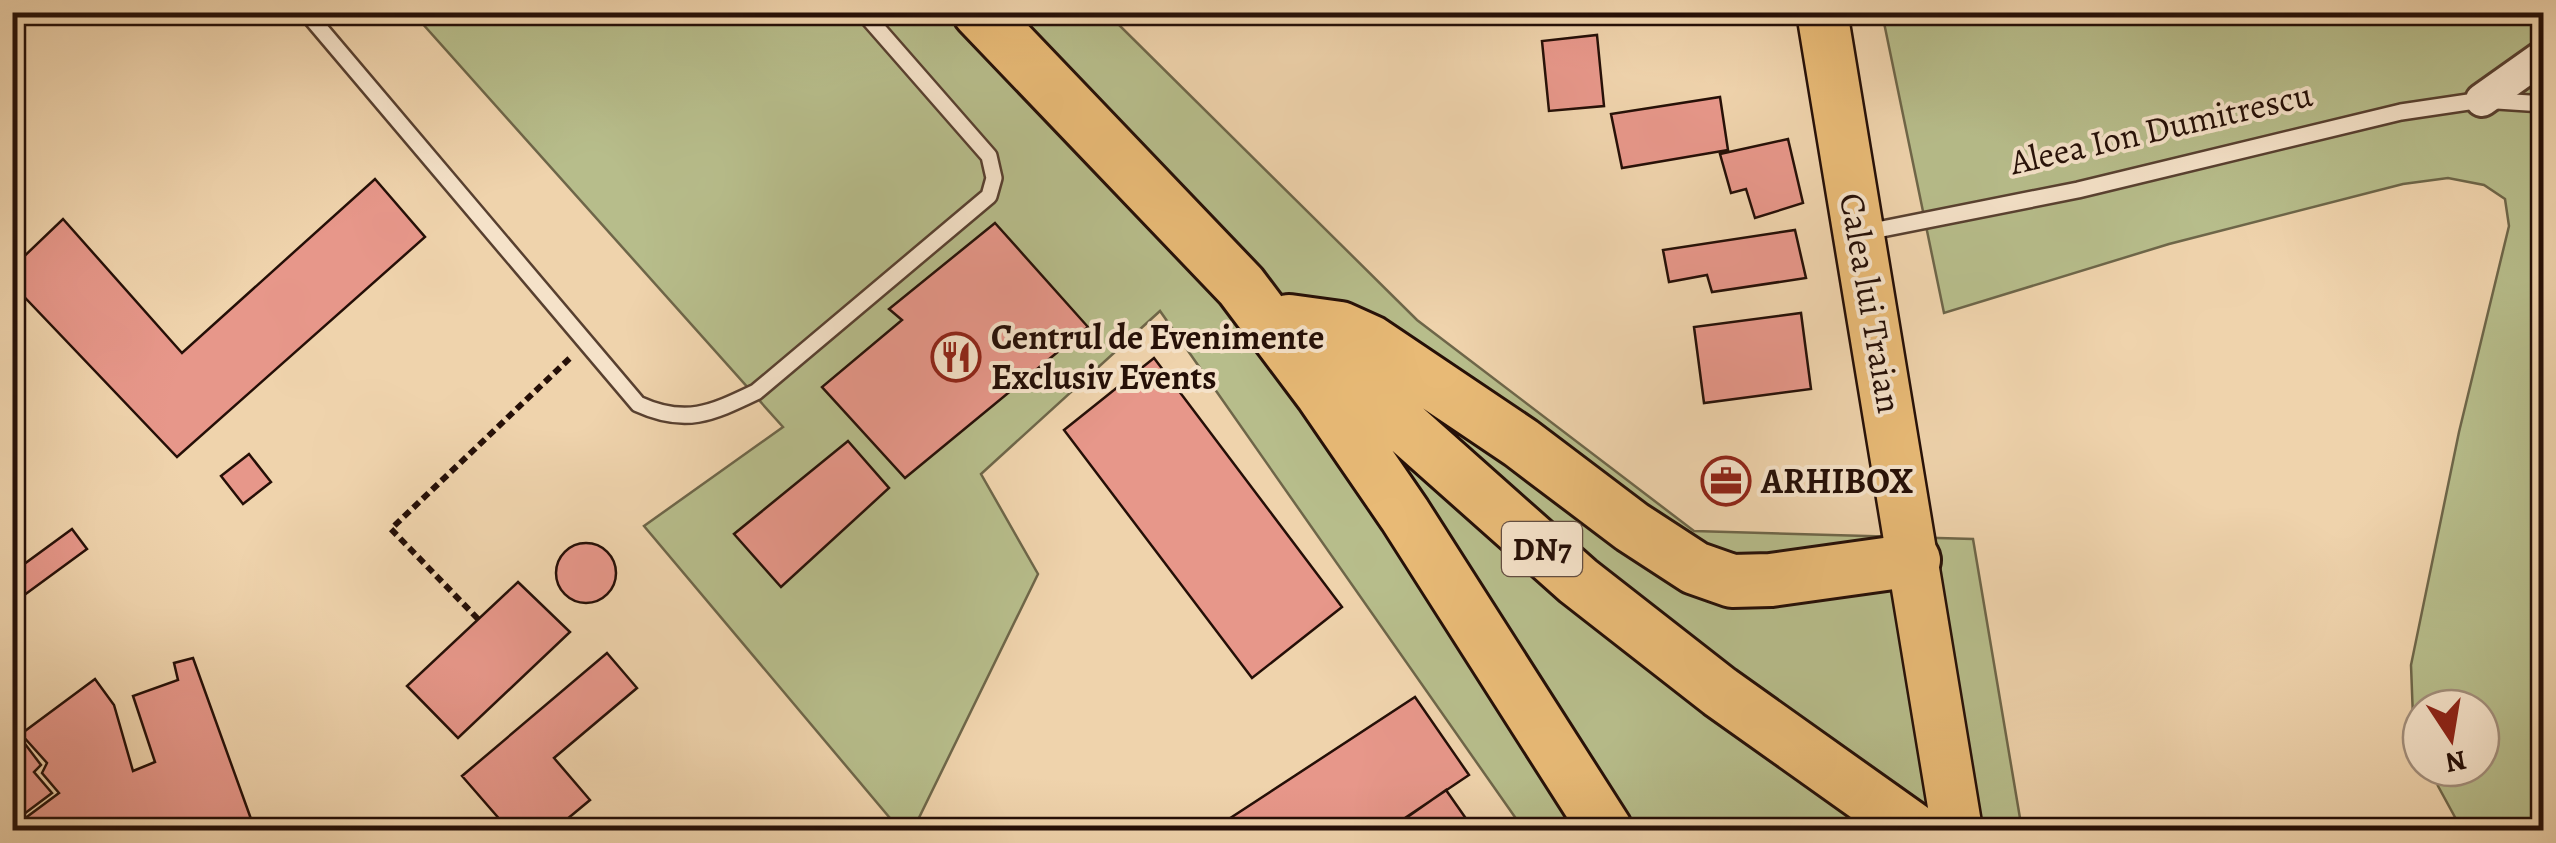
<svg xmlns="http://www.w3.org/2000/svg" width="2556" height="843" viewBox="0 0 2556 843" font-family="Alegreya,serif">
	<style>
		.green { fill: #b7bd8b; stroke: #6e6649; stroke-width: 2.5 }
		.building { fill: #e7978a; stroke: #250f07; stroke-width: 2.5 }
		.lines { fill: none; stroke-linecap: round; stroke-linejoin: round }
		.service-casing { stroke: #584030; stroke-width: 20 }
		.minor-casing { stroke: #584030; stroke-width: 38 }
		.primary-casing { stroke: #250f07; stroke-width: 55 }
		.trunk-casing { stroke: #250f07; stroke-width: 58 }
		.path { stroke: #250f07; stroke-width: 6; stroke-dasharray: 8 5; stroke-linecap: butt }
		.service { stroke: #f5e2c9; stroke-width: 15 }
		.minor { stroke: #f5e2c9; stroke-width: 32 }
		.primary { stroke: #e8ba76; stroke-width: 50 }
		.trunk { stroke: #e8ba76; stroke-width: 52 }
		.labels { text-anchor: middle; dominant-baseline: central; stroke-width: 8; stroke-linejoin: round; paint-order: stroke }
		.shield { fill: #f5e2c9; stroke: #634e41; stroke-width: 2.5 }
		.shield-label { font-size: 32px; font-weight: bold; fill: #250f07 }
		.street-label { font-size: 35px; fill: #250f07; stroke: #f5e2c9 }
		.poi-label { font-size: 35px; font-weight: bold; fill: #250f07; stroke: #f5e2c9; text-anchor: start }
	</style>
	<rect width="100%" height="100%" fill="#efd3ac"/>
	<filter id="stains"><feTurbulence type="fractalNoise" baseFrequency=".002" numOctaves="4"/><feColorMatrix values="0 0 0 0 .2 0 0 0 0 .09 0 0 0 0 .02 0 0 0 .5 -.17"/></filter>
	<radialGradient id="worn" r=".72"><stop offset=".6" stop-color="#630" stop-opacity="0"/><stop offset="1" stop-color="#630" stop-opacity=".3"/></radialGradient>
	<path class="green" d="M413,13H1107L1417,320L1694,531L1973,539L2022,830H1524L1160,311L981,474L1038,574L913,830H900L644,526L783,427Z
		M1882,13H2543V830H2462L2438,786L2431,768H2481V708H2421V740L2413,718L2411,665L2459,432L2509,226L2505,199L2484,185L2448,178L2403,184L2169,244L1944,313Z"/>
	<path class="building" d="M1597,35L1604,106L1549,111L1542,41Z
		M1720,97L1728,150L1622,168L1611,114Z
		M1788,139L1803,203L1755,218L1746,189L1731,193L1720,154Z
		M375,179L425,237L177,457L12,284V268L63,219L182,353Z
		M995,223L1088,327L905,478L822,387L902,320L889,309Z
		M1795,230L1806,278L1712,292L1707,275L1669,282L1663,250Z
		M1801,313L1811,389L1704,403L1694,327Z
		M1154,358L1342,607L1252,678L1064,430Z
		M848,441L889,488L781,587L734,534Z
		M249,454L271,482L243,504L221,476Z
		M72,529L87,549L12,604V573Z
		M556 573a30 30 0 1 1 60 0a30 30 0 1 1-60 0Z
		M518,582L570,632L458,738L407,686Z
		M607,653L637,688L554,758L590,800L554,830H509L462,776Z
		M193,658L255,830H12V828L59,793L42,773L47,763L21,734L95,679L114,705L133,771L155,762L133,696L178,680L174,663Z
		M1415,697L1469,775L1387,830H1212Z
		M19,736L41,765L34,772L52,793L12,823V741Z
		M1446,790L1474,830H1389Z"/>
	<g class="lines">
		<g class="service-casing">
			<path id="service" d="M306,12L638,404C686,426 712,413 756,392L989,196L994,178L989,156L863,12
				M1867,232L2078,190L2401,112L2482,100L2544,104"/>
		</g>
		<g class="minor-casing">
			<path id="minor" d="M2482,100L2544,56"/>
		</g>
		<g class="primary-casing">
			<path id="primary" d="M1822,12L1957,830"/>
		</g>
		<g class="trunk-casing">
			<path id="trunk" d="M979,12L1241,286L1322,394L1405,515L1606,830
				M1289,321L1340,328L1371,342L1521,443L1632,527L1695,568L1732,581L1771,580L1914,560
				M1315,347L1578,581L1720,692L1914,830"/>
		</g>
		<path class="path" d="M478,619L391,529L570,358"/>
		<use href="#service" class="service"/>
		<use href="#minor" class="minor"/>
		<use href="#primary" class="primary"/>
		<use href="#trunk" class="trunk"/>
	</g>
	<defs>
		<g id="restaurant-ring" transform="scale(2.5)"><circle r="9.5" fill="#f5e2c9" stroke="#8f2418" stroke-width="1.5"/><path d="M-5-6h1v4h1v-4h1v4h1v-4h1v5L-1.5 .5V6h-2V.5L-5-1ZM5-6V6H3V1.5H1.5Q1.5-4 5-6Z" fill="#8f2418"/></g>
		<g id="office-ring" transform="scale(2.5)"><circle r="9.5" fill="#f5e2c9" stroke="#8f2418" stroke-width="1.5"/><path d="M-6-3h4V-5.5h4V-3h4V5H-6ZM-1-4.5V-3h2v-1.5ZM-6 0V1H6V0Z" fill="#8f2418"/></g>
	</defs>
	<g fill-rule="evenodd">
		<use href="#restaurant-ring" x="956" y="357"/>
		<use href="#office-ring" x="1726" y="481"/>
	</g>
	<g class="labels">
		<rect class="shield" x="1502" y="522" width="80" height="54" rx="8"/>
		<g class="shield-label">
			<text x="1542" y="549">DN7</text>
		</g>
		<g class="street-label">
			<text transform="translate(2161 128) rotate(-13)">Aleea Ion Dumitrescu</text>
			<text transform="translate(1871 303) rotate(80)">Calea lui Traian</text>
		</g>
		<g class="poi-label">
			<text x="991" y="337">Centrul de Evenimente<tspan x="991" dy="40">Exclusiv Events</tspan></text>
			<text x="1761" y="481">ARHIBOX</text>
		</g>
	</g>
	<rect width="2556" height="843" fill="none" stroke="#efd3ac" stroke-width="50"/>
	<rect x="15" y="15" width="2526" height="813" fill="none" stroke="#250f07" stroke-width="5"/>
	<rect x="25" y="25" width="2506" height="793" fill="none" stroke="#250f07" stroke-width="2.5"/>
	<g transform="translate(2451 738) rotate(168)"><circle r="48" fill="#f5e2c9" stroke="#a28e7b" stroke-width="2.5"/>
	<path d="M0-8L18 38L0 25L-18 38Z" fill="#8f2418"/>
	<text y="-15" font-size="28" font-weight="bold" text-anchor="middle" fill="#250f07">N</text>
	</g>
	<rect width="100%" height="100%" filter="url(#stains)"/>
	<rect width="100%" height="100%" fill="url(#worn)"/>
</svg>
